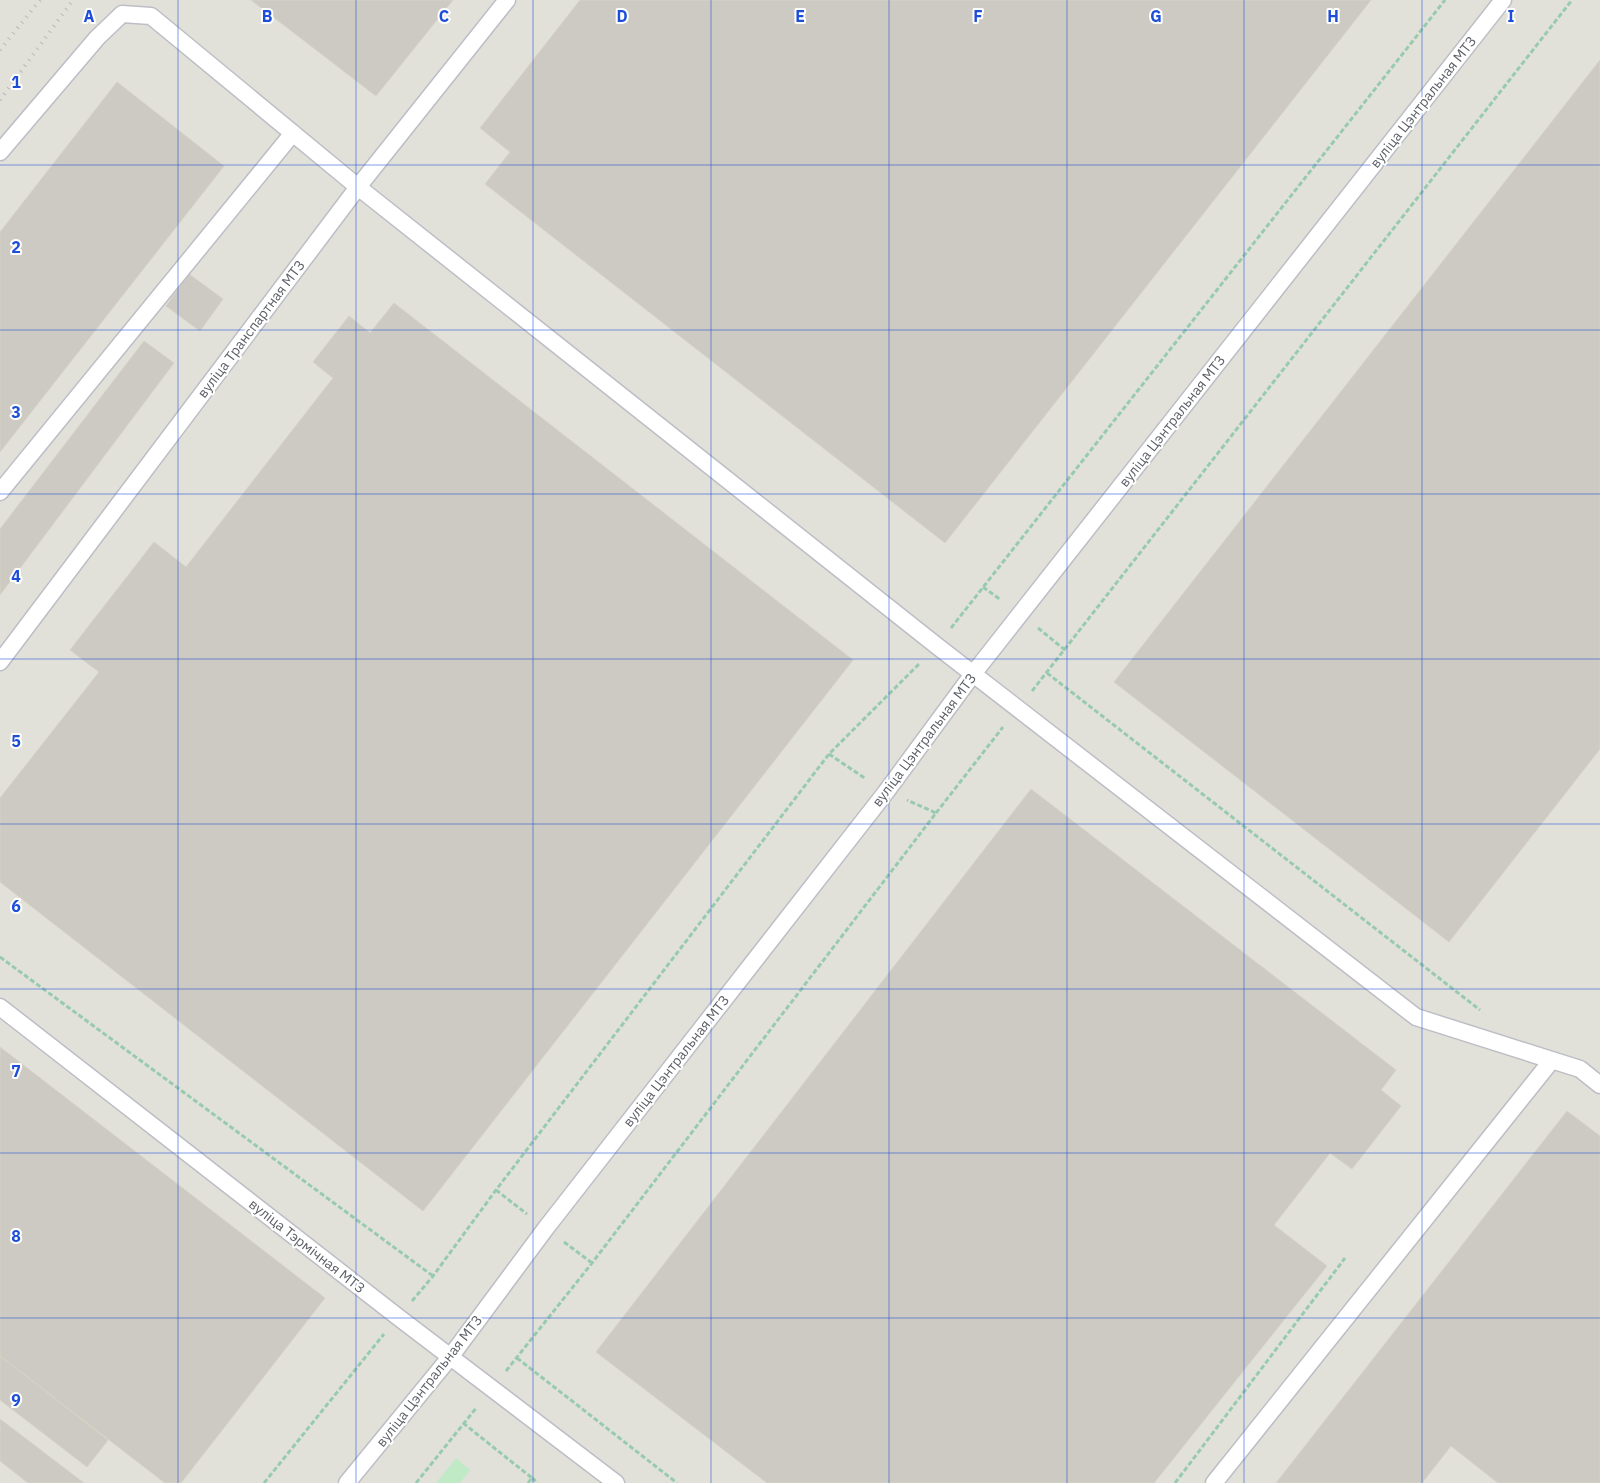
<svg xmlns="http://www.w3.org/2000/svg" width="1600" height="1483" viewBox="0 0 1600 1483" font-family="'IBM Plex Sans',sans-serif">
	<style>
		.industrial { fill: #e1e1da }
		.green { fill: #c0eac6 }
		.building { fill: #cccac2; stroke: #d6d2c3 }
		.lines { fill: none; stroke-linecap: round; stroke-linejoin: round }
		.lane-casing { stroke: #bdbec5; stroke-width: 19 }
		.path { stroke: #98cbae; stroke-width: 3; stroke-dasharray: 5 2.5; stroke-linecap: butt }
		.lane { stroke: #fff; stroke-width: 16 }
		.rail { stroke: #b8b9ba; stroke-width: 4; stroke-dasharray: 1 6; stroke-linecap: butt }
		.grid { fill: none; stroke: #1d4ed8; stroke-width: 1; stroke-opacity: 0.55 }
		.labels { text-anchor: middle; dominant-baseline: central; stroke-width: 4; stroke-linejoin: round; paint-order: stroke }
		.street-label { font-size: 14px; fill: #5d6067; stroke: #fff }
		.grid-label { font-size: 16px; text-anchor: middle; font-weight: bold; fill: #1d4ed8; stroke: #fff; stroke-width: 4; stroke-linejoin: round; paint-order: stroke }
	</style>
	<rect width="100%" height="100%" fill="#f0efe5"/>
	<path class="industrial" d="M0,0H1600V1483H0Z"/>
	<path class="green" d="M456,1458L470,1470L460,1483H436Z"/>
	<path class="building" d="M251,0H453L376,96Z
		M580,0H1371L945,543L485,184L510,152L480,128Z
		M1600,60V749L1449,942L1114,682Z
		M117,82L224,166L0,452V232Z
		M189,274L223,299L200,331L166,306Z
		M394,303L853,660L423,1211L0,882V798L99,672L70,650L154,542L186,567L333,378L313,362L349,316L370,333Z
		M144,341L174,363L0,595V529Z
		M1031,789L1396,1070L1381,1090L1401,1106L1352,1169L1330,1153L1274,1225L1327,1266L1154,1483H767L596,1352Z
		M0,1047L325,1298L181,1483H165L0,1356Z
		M1567,1111L1600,1136V1483H1498L1451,1446L1422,1483H1276Z
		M0,1356L108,1440L87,1467L0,1400Z
		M0,1419L84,1483H28L0,1461Z"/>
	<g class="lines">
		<g class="lane-casing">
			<path id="lane" d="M0,152L97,38L122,14L151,16L358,187L937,646L1416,1017L1580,1069L1600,1085
				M0,492L293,133
				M0,662L358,187L507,0
				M0,1007L398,1317L616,1483
				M347,1483L451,1356L546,1228L886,792L973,674L1503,0
				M1214,1483L1552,1060"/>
		</g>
		<path class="path" d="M983,587L1001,600
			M951,628L1445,0
			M1038,628L1065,650
			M1047,673L1480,1010
			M1032,691L1572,0
			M829,754L866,779
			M936,813L1003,727
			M0,957L433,1276
			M496,1190L527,1214
			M564,1242L592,1263
			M412,1301L433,1276L496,1190L829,754L920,663
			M517,1358L677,1483
			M506,1371L592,1263L936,813L907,800
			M463,1423L532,1478L528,1483
			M532,1478L538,1483
			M264,1483L384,1334
			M416,1483L477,1407
			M1175,1483L1345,1258"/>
		<use href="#lane" class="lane"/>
		<path class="rail" d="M0,50L40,0
			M0,100L73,0"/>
	</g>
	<path class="grid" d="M178,0V1483M356,0V1483M533,0V1483M711,0V1483M889,0V1483M1067,0V1483M1244,0V1483M1422,0V1483M0,165H1600M0,330H1600M0,494H1600M0,659H1600M0,824H1600M0,989H1600M0,1153H1600M0,1318H1600"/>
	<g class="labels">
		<g class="street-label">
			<text transform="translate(1423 102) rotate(-52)">вуліца Цэнтральная МТЗ</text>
			<text transform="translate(251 329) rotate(-53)">вуліца Транспартная МТЗ</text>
			<text transform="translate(1172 421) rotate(-52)">вуліца Цэнтральная МТЗ</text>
			<text transform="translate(924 740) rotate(-53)">вуліца Цэнтральная МТЗ</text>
			<text transform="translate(676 1061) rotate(-52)">вуліца Цэнтральная МТЗ</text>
			<text transform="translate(307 1246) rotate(38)">вуліца Тэрмічная МТЗ</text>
			<text transform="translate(429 1381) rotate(-52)">вуліца Цэнтральная МТЗ</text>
		</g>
	</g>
	<g class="grid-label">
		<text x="89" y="22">A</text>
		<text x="267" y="22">B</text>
		<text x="444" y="22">C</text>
		<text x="622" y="22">D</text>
		<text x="800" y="22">E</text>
		<text x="978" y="22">F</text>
		<text x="1156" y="22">G</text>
		<text x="1333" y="22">H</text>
		<text x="1511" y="22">I</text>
		<text x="16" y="88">1</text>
		<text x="16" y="253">2</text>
		<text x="16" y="418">3</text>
		<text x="16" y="582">4</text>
		<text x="16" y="747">5</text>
		<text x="16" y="912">6</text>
		<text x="16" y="1077">7</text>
		<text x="16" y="1242">8</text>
		<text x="16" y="1406">9</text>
	</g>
</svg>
